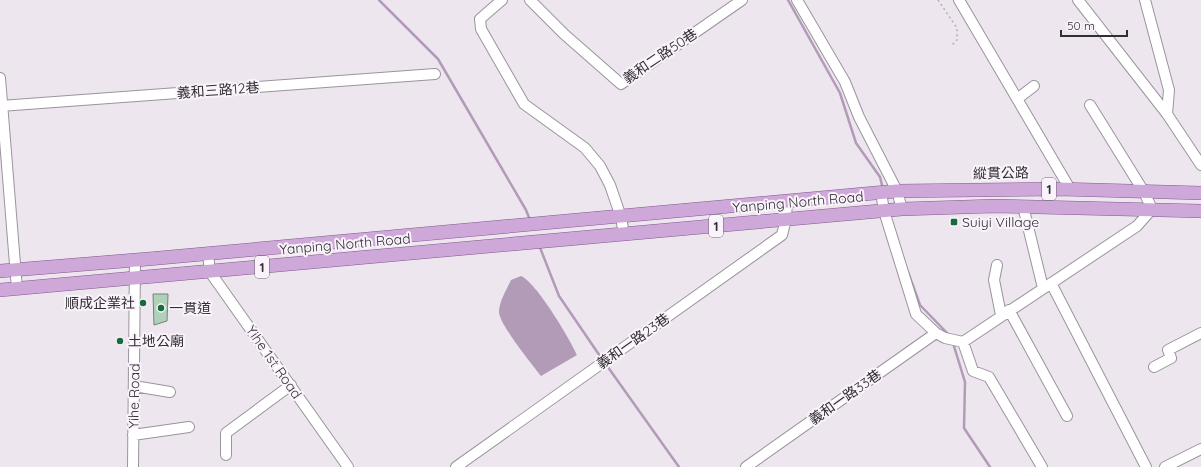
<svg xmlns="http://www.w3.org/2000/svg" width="1201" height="467" viewBox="0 0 1201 467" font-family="Quicksand,'Noto Sans TC',sans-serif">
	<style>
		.water { fill: #b29bb7 }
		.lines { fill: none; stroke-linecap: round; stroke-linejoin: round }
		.stream { stroke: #b29bb7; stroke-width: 2.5 }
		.building { fill: #b0d1b9; stroke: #78807a }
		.minor-casing { stroke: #9a949c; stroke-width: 12 }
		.major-casing { stroke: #82588d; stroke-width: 14 }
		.path { stroke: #b3aeb4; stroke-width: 1.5; stroke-dasharray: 2 3; stroke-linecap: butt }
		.minor { stroke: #fff; stroke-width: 10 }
		.major { stroke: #cea8d8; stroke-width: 13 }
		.poi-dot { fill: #186b3c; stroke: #faf3fc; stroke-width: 1.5 }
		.labels { text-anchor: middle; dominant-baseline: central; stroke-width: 4; stroke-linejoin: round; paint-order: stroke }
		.shield { fill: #faf3fc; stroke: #6d6a6f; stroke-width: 1 }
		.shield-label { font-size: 13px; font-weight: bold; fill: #312f32 }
		.street-label { font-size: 14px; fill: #312f32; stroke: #faf3fc }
		.poi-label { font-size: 14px; fill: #312f32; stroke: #faf3fc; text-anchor: start }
	</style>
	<rect width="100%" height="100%" fill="#ede6ee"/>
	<path class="water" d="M521,276C536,282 570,339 577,355L541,376C532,364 499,324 499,312C499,301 507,289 511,280Z"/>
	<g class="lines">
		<path class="stream" d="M379,0L438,59L526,210L530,220
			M788,0L840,93L856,143L880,177L883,189
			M539,245L559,296L602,359
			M908,272L920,305L949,335
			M953,343L965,382L964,428L990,467
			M605,363L679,467"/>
	</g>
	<path class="building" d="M153,294H168L167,321L154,325Z"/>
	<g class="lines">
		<g class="minor-casing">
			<path id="minor" d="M502,0L480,19L481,29L524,104L585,148L600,166L610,185L621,217L624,235
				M530,0L564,34L621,84L742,0
				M797,0L845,82L859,117L897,191L902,209
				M959,0L1070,189
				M1078,0L1167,114L1201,165
				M1145,0L1169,90L1167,114
				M0,78L17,289
				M1017,99L1034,86
				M0,106L435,74
				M881,192L884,211L916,314L936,333
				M1023,206L1043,288
				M208,253L210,272L348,467
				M997,265L994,280L1001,315
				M1051,283L1146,467
				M1009,310L1067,416
				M963,342L973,371L989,377L1042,467
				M1154,367L1171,358L1168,350L1201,333
				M134,386L170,392
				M133,435L189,427
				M226,455V433L291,385
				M133,467L135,260
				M456,467L782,235L786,219L787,201
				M746,467L936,333L945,338L963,342L1137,226L1152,209L1144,192L1090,105
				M1165,467L1201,449"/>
		</g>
		<g class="major-casing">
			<path id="major" d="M0,271L148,259L897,191L1059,189L1201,193
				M0,290L902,209L995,206L1201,211"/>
		</g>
		<path class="path" d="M938,0L957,28V40L952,45"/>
		<use href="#minor" class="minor"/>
		<use href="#major" class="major"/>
	</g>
	<g class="poi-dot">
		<rect x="950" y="218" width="8" height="8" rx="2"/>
		<circle cx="143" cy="303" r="4"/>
		<circle cx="161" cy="308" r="4"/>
		<circle cx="120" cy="341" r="4"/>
	</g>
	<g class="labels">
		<g class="shield">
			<rect x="1042" y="178" width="14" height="22" rx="3"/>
			<rect x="709" y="215" width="14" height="22" rx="3"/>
			<rect x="255" y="256" width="14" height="22" rx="3"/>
		</g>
		<g class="shield-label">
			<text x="1049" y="189">1</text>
			<text x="716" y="226">1</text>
			<text x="262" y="267">1</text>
		</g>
		<g class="street-label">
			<text transform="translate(660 56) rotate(-34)">義和二路50巷</text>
			<text transform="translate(218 90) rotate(-4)">義和三路12巷</text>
			<text transform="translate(1001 173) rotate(-1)">縱貫公路</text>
			<text transform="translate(798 202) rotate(-5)">Yanping North Road</text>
			<text transform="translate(345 244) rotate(-5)">Yanping North Road</text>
			<text transform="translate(633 341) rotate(-35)">義和一路23巷</text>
			<text transform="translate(274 362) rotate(55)">Yihe 1st Road</text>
			<text transform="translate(134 396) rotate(-89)">Yihe Road</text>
			<text transform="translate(845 397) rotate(-35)">義和一路33巷</text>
		</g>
		<g class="poi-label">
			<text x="962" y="222">Suiyi Village</text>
			<text x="135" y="303" text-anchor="end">順成企業社</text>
			<text x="169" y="308">一貫道</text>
			<text x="128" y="341">土地公廟</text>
		</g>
	</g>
	<path d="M1061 30v6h66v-6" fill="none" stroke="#312f32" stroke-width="2"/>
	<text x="1067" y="30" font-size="12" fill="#312f32" stroke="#faf3fc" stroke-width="3" paint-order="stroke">50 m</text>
</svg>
